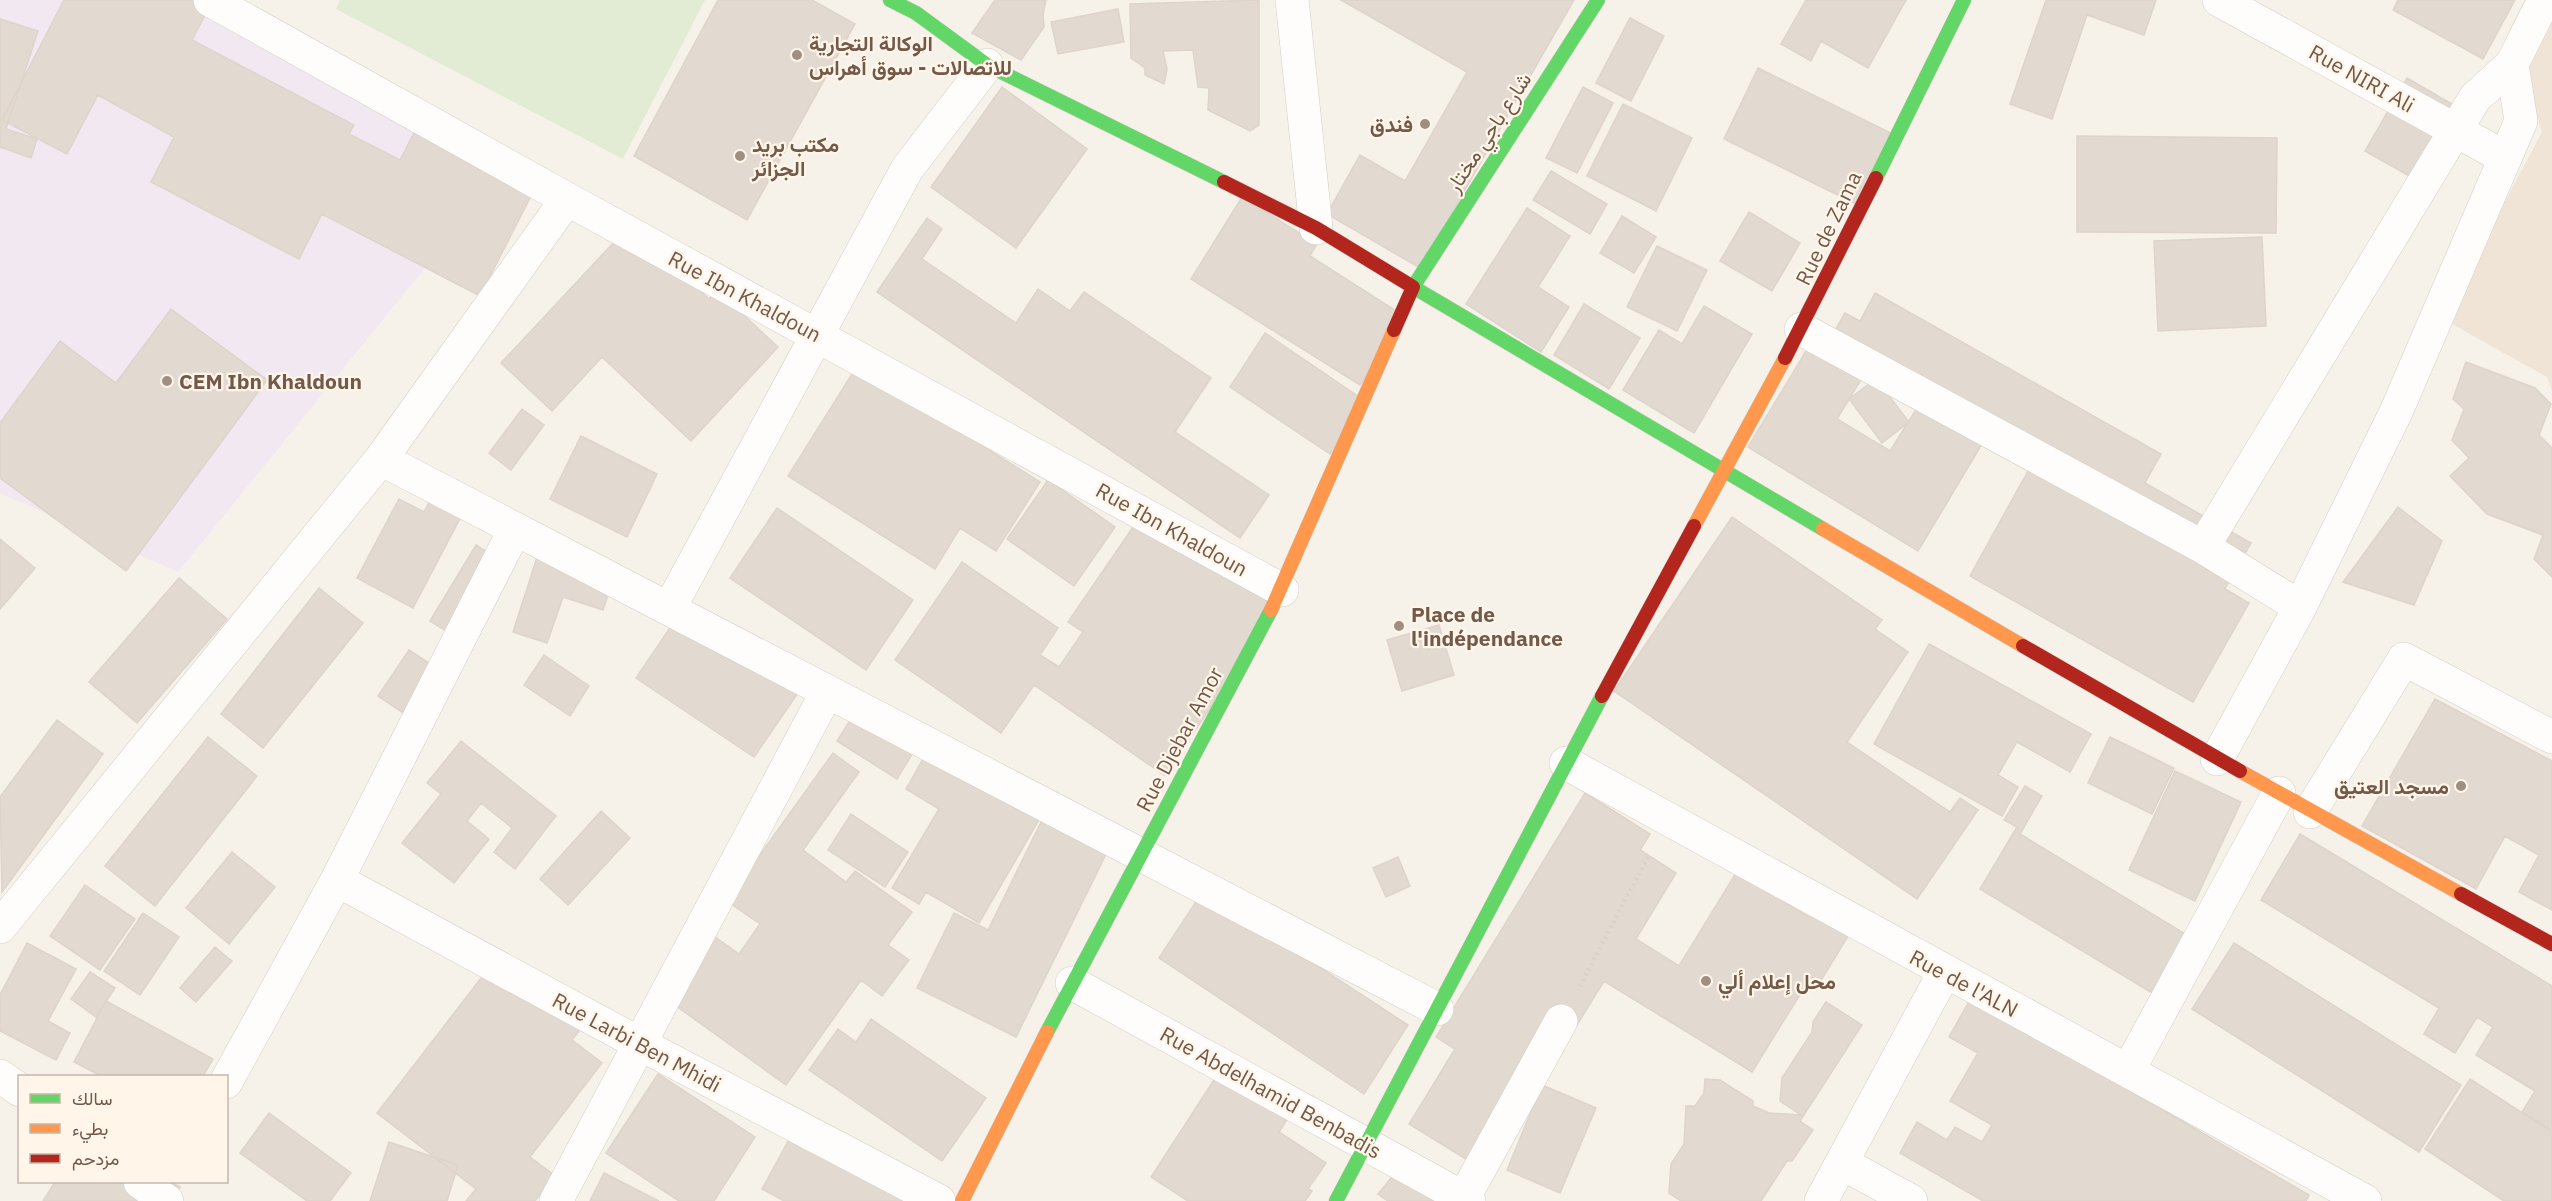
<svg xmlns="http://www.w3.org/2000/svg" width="2552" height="1201" viewBox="0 0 2552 1201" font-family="'IBM Plex Sans',Vazirmatn,sans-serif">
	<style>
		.residential { fill: #efe4d6 }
		.education { fill: #f2e8f1 }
		.green { fill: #e2ecd4 }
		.building { fill: #e2d9d0; stroke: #ded4cb; stroke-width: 1.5 }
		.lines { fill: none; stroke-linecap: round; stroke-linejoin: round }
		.street-casing { stroke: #d5cec7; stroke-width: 34 }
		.fast-casing { stroke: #d4cdc6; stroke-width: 15 }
		.slow-casing { stroke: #d4cdc6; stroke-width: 15 }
		.jam-casing { stroke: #d4cdc6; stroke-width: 15 }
		.path { stroke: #d7cfc9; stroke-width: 4; stroke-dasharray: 1.5 4.5; stroke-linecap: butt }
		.street { stroke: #fefdfc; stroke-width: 33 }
		.fast { stroke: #63d668; stroke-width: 14 }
		.slow { stroke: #ff974d; stroke-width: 14 }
		.jam { stroke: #b3261e; stroke-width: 14 }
		.poi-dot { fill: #a18e82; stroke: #fff6e9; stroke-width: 2 }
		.labels { text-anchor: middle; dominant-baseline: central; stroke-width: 4.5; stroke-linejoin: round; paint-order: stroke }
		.poi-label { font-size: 21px; font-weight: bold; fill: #73594a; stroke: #fff6e9; text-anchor: start }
		.street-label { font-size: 21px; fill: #73594a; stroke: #fff6e9 }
	</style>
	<rect width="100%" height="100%" fill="#f6f1e9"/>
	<path class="residential" d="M2525,0H2552V391L2547,377L2443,319L2542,132L2510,29Z"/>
	<path class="education" d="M0,0H180L483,164L424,269L178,572L0,493Z"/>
	<path class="green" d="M340,0H705L623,159L336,9Z"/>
	<path class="building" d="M64,0H213L192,40L354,125L349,134L400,160L417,127L535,188L480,296L322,214L299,259L151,182L174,137L98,95L67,154L2,120Z
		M718,0H812L855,24L747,220L634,156Z
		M995,0H1046L1043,14L1044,27L1021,60L972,33Z
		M1259,0V125L1250,131L1208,110L1209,88L1198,87L1193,50L1163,51L1167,69L1164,84L1145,75V68L1131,58L1130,4Z
		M1341,0H1574L1420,268L1327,214L1360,155L1405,181L1467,72Z
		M1806,0H1906L1868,68L1821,41L1811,61L1781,44Z
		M2046,0H2156L2144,35L2087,15L2052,119L2010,104Z
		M2398,0H2515L2483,59L2393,10Z
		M1118,9L1124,42L1058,54L1051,22Z
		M1630,18L1664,36L1631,101L1596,83Z
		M0,19L38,31L6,129L37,139L31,158L0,147Z
		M1758,68L1901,138L1866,209L1724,139Z
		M2407,78L2452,104L2411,177L2365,151Z
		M1002,87L1087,149L1016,248L931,187Z
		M1583,87L1613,103L1577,173L1546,158Z
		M1623,104L1692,138L1656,211L1587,176Z
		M2077,136L2277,138L2276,233L2077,232Z
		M1551,171L1607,204L1590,234L1533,200Z
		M1242,197L1317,244L1310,256L1404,316L1360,385L1191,279Z
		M1527,208L1570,236L1538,287L1569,307L1541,352L1466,304Z
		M1749,212L1800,243L1772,291L1720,261Z
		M1622,216L1656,237L1634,273L1600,253Z
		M927,218L942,229L922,259L1016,323L1038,289L1070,311L1084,292L1211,378L1175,432L1269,495L1240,538L877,292Z
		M630,225L709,299L717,290L778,347L691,441L602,357L552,411L501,363Z
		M2262,237L2266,326L2158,331L2154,241Z
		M1657,246L1707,270L1677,331L1627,307Z
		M1875,293L2161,454L2145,483L2251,543L2225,589L2249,603L2193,702L1970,576L2034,460L1829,341L1845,313L1860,321Z
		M1584,304L1640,338L1609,389L1554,355Z
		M1704,306L1752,334L1694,433L1623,390L1659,330L1682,344Z
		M171,309L267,380L126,571L0,478V423L60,341L116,383Z
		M1265,333L1365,401L1330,454L1230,387Z
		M1809,346L1862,378L1837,419L1890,451L1919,405L1982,444L1918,551L1748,447Z
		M862,358L948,424L1040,482L996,551L960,528L935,569L788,476Z
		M2466,362L2535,388L2551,404L2539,435L2552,448V577L2534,559L2543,535L2487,514L2450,476L2469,458L2452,440L2464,409L2453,399Z
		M1876,379L1909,422L1882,443L1849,399Z
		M522,409L544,425L511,470L489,453Z
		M581,436L657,474L627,537L550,499Z
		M1048,480L1115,527L1074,586L1007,539Z
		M434,493L465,509L413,608L357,578L399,499L424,512Z
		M2398,507L2442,541L2414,605L2343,582Z
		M777,508L913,600L866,670L730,578Z
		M1146,508L1283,603L1164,775L1034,685L1001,733L895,660L962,562L1058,628L1040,655L1059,667L1083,632L1068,622Z
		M1732,517L1882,620L1875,629L1908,652L1847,742L1950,812L1960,798L1978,810L1917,899L1614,691Z
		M0,539L35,568L0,609Z
		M476,545L508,565L462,641L430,621Z
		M540,548L618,565L603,610L563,597L547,643L513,632Z
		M179,578L227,619L137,723L89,682Z
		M319,588L363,623L263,748L221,714Z
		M680,613L798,693L754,757L636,678Z
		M1439,625L1454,675L1402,691L1387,640Z
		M1929,644L2091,734L2070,772L2017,742L1998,775L2018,787L2002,816L1874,744Z
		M409,650L455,680L424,727L378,696Z
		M544,655L589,686L570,716L524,685Z
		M2435,699L2552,761V910L2519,892L2539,855L2505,836L2476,889L2362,826Z
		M858,708L917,746L897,779L837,741Z
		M57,720L103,754L2,892L0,797Z
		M208,737L257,776L155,906L105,866Z
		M2110,737L2174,768L2152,814L2088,783Z
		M461,741L556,816L515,869L494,852L512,828L481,803L467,821L489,839L454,883L402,843L441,794L427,783Z
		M931,745L1043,813L979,923L926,892L919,904L892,888L939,809L906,789Z
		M833,753L859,772L803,850L846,882L855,871L912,912L888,945L909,960L882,996L861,980L786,1085L665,998L711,934L739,954L760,924L727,901Z
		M2175,771L2241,802L2195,901L2129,870Z
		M2025,786L2042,796L2020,834L2187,935L2152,993L1980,889L2017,827L2004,820Z
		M1585,793L1650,834L1640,850L1676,873L1636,939L1679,966L1736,873L1809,917L1813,911L1850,933L1820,982L1811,977L1752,1072L1604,981L1553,1064L1482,1169L1409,1124L1455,1049L1436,1037Z
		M1047,810L1112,842L1016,1037L917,988L954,913L988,930Z
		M601,811L630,838L568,905L540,879Z
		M851,814L908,852L885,887L828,850Z
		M2300,834L2552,986V1130L2522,1112L2535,1091L2476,1055L2493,1027L2477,1017L2455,1053L2424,1034L2439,1008L2261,900Z
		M232,852L275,887L229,944L186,908Z
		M1398,857L1410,886L1386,897L1373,868Z
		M85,885L135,919L100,970L50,936Z
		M1203,891L1408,1025L1364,1094L1159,958Z
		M143,913L179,937L140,995L104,971Z
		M27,943L76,969L48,1021L70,1033L56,1060L0,1031V995Z
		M2234,943L2461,1085L2419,1152L2192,1009Z
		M215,947L232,961L196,1002L180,988Z
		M495,960L582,1027L572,1040L602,1063L530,1157L554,1175L535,1201H466L476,1189L377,1113Z
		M90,972L115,988L96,1017L71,999Z
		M1971,998L2309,1195L2306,1201H1983L1900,1153L1917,1122L1947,1140L1955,1127L1982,1142L1992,1125L1950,1101L1978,1053L1949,1037Z
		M106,1001L213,1059L203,1076H101L74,1062Z
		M1826,1002L1862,1025L1800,1121L1813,1130L1792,1161H1787L1761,1201H1681L1669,1193L1671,1164L1684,1144L1686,1106H1695L1704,1093L1705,1079L1720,1080L1753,1101V1106L1769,1113L1801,1115L1780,1101L1782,1078L1812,1032L1813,1022Z
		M871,1019L986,1098L942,1161L809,1070L838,1029L856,1042Z
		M1221,1069L1290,1115L1279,1132L1326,1163L1308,1189L1312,1191L1305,1201H1188L1151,1177Z
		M658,1074L755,1137L714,1201H679L606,1153Z
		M2470,1079L2552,1132V1201H2504L2425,1149Z
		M1542,1085L1596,1108L1560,1193L1507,1170Z
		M269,1113L351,1173L330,1201H307L240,1153Z
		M797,1125L939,1201H784L762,1189Z
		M389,1142L458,1165L447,1201H370Z
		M604,1173L659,1201H590Z
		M1395,1173L1433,1201H1388L1378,1194Z
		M55,1182H171L180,1187L172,1201H43Z"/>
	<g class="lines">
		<g class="street-casing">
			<path id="street" d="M210,0L567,199L1282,590
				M1292,0L1316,228
				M2219,0L2504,157
				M1801,329L2203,547L2300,607
				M381,459L1437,1009
				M2203,547L2475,98L2512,64L2544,0
				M669,609L907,169L987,65
				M2217,759L2300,607L2396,412L2521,121L2512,64
				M1566,763L2365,1201
				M2310,812L2404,659L2552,737
				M337,880L640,1044L939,1201
				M0,927L381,459L567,199
				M1072,983L1469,1201
				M2128,1071L2279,793
				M0,1076L20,1090
				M226,1082L337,880L515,529
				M1842,1163L1911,1201
				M140,1182L167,1201
				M556,1201L827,692
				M1462,1201L1561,1021
				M1821,1201L1944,973"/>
		</g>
		<g class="fast-casing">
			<path id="fast" d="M890,0L916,13L987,65L1224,182
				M1598,0L1413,287L1823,529
				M1876,178L1964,0
				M1047,1032L1271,610
				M1336,1201L1602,696"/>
		</g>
		<g class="slow-casing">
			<path id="slow" d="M1694,526L1785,358
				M1823,529L2023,646
				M1271,610L1394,330
				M2240,771L2461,894
				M962,1201L1047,1032"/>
		</g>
		<g class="jam-casing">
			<path id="jam" d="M1224,182L1316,228L1413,287L1394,330
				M1785,358L1876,178
				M2023,646L2240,771
				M1602,696L1694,526
				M2461,894L2552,944"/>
		</g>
		<path class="path" d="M1580,986L1649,855"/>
		<use href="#street" class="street"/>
		<use href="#fast" class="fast"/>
		<use href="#slow" class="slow"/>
		<use href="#jam" class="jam"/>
	</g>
	<g class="poi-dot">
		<circle cx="797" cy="55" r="6"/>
		<circle cx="1425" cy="124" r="6"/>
		<circle cx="740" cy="156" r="6"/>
		<circle cx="167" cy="381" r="6"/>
		<circle cx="1399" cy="626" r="6"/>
		<circle cx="2461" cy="786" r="6"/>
		<circle cx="1706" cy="981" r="6"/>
	</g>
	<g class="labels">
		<g class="poi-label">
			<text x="809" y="43">الوكالة التجارية<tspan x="809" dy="24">للاتصالات - سوق أهراس</tspan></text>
			<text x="1413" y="124" text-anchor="end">فندق</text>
			<text x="752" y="144">مكتب بريد<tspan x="752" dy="24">الجزائر</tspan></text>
			<text x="179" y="381">CEM Ibn Khaldoun</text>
			<text x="1411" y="614">Place de<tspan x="1411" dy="24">l'indépendance</tspan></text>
			<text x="2449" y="786" text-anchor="end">مسجد العتيق</text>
			<text x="1718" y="981">محل إعلام ألي</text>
		</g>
		<g class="street-label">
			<text transform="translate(2362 78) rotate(29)">Rue NIRI Ali</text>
			<text transform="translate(1488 132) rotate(-57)">شارع باجي مختار</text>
			<text transform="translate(1828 228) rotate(-64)">Rue de Zama</text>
			<text transform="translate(745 296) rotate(28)">Rue Ibn Khaldoun</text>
			<text transform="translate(1172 529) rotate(29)">Rue Ibn Khaldoun</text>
			<text transform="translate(1179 739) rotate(-62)">Rue Djebar Amor</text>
			<text transform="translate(1964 983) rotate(28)">Rue de l'ALN</text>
			<text transform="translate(637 1042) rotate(28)">Rue Larbi Ben Mhidi</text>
			<text transform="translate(1271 1092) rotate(29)">Rue Abdelhamid Benbadis</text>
		</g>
	</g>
	<rect x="18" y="1075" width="210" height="108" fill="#fff6e9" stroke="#c7b7a9" stroke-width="1.5"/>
	<rect x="30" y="1094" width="30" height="9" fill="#63d668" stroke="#c7b7a9" stroke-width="1.5"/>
	<text x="72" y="1105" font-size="18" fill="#73594a">سالك</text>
	<rect x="30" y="1124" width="30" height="9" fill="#ff974d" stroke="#c7b7a9" stroke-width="1.5"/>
	<text x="72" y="1135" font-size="18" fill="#73594a">بطيء</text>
	<rect x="30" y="1154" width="30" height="9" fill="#b3261e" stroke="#c7b7a9" stroke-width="1.5"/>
	<text x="72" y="1165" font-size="18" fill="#73594a">مزدحم</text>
</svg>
